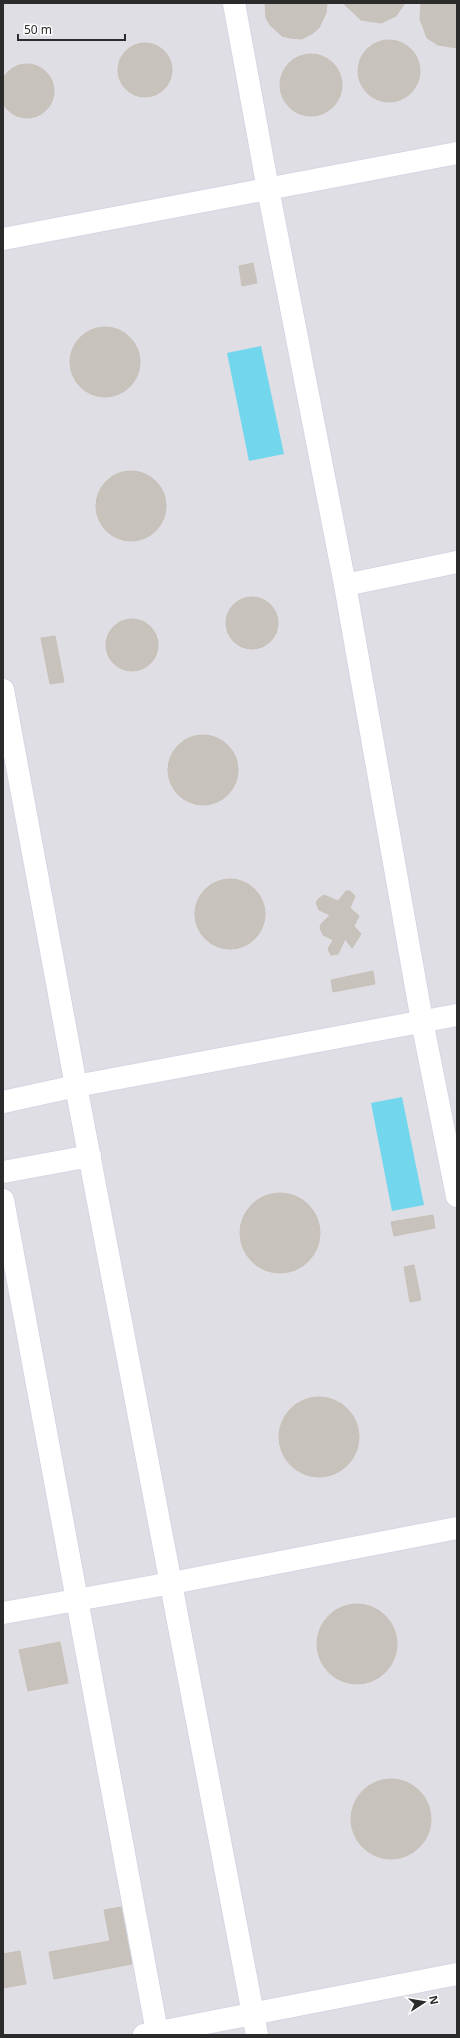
<svg xmlns="http://www.w3.org/2000/svg" width="460" height="2038" viewBox="0 0 460 2038" font-family="'Noto Sans',sans-serif">
	<style>
		.industrial { fill: #dfdee5 }
		.water { fill: #72d6ed }
		.building { fill: #c8c2bd; stroke: #c8c1b7 }
		.lines { fill: none; stroke-linecap: round; stroke-linejoin: round }
		.minor-casing { stroke: #d3d7e3; stroke-width: 24 }
		.minor { stroke: #fff; stroke-width: 22 }
	</style>
	<rect width="100%" height="100%" fill="#ede5dd"/>
	<path class="industrial" d="M3,3H457V2035H3Z"/>
	<path class="water" d="M261,346L284,454L249,461L227,353Z
		M402,1097L424,1205L392,1211L371,1103Z"/>
	<path class="building" d="M265,3H327L326,13L319,28L313,33L302,39L290,38L282,36L270,25L266,18Z
		M343,3H405L396,16L381,23L361,20Z
		M421,3H457V48L438,45L427,38L420,19Z
		M358 71a31 31 0 1 1 62 0a31 31 0 1 1-62 0Z
		M118 70a27 27 0 1 1 54 0a27 27 0 1 1-54 0Z
		M280 85a31 31 0 1 1 62 0a31 31 0 1 1-62 0Z
		M0 91a27 27 0 1 1 54 0a27 27 0 1 1-54 0Z
		M253,263L257,283L242,286L239,266Z
		M70 362a35 35 0 1 1 70 0a35 35 0 1 1-70 0Z
		M96 506a35 35 0 1 1 70 0a35 35 0 1 1-70 0Z
		M226 623a26 26 0 1 1 52 0a26 26 0 1 1-52 0Z
		M106 645a26 26 0 1 1 52 0a26 26 0 1 1-52 0Z
		M55,636L64,682L50,684L41,638Z
		M168 770a35 35 0 1 1 70 0a35 35 0 1 1-70 0Z
		M195 914a35 35 0 1 1 70 0a35 35 0 1 1-70 0Z
		M346,891H350L355,896L350,908L359,916L354,926L361,934L352,948L345,939L338,954L331,955L328,949L333,940L323,935L320,928L321,924L330,915L319,910L316,903L318,899L324,895L338,901Z
		M373,971L375,984L333,992L331,980Z
		M240 1233a40 40 0 1 1 80 0a40 40 0 1 1-80 0Z
		M433,1215L435,1228L394,1236L391,1222Z
		M414,1265L421,1300L410,1302L404,1267Z
		M279 1437a40 40 0 1 1 80 0a40 40 0 1 1-80 0Z
		M317 1644a40 40 0 1 1 80 0a40 40 0 1 1-80 0Z
		M60,1642L68,1683L28,1691L19,1650Z
		M351 1819a40 40 0 1 1 80 0a40 40 0 1 1-80 0Z
		M121,1907L132,1964L54,1979L49,1952L110,1941L104,1910Z
		M20,1951L26,1984L3,1988V1954Z"/>
	<g class="lines">
		<g class="minor-casing">
			<path id="minor" d="M234,3L268,189L345,585L422,1021L457,1196
				M3,239L457,153
				M345,585L457,562
				M3,690L76,1086L257,2035
				M3,1102L76,1086L457,1015
				M3,1172L90,1156
				M3,1200L157,2032
				M3,1613L172,1583L457,1528
				M144,2035L457,1974"/>
		</g>
		<use href="#minor" class="minor"/>
	</g>
	<rect width="460" height="2038" fill="none" stroke="#2b2b2b" stroke-width="8"/>
	<g transform="translate(424 2002) rotate(78)" stroke="#ffffff" stroke-width="3" paint-order="stroke">
	<path d="M0-3L7 15L0 10L-7 15Z" fill="#2b2b2b"/>
	<text y="-6" font-size="11" font-weight="bold" text-anchor="middle" fill="#2b2b2b">N</text>
	</g>
	<path d="M18 34v6h107v-6" fill="none" stroke="#2b2b2b" stroke-width="2"/>
	<text x="24" y="34" font-size="12" fill="#2b2b2b" stroke="#ffffff" stroke-width="3" paint-order="stroke">50 m</text>
</svg>
